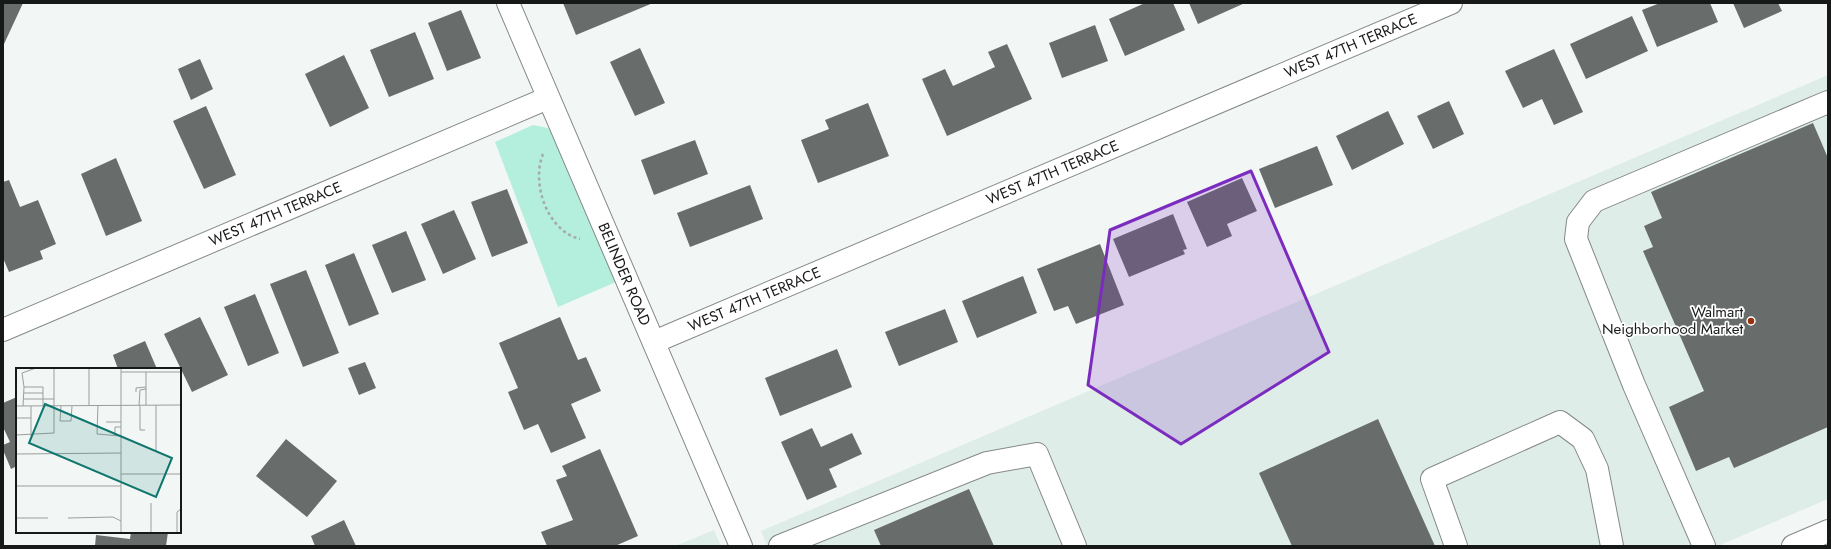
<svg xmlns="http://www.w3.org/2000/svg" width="1831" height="549" viewBox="0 0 1831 549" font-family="Jost,sans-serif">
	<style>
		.built { fill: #dfede8 }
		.green { fill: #b4eedc }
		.building { fill: #686c6b }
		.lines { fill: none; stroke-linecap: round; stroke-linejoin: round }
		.minor-casing { stroke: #848987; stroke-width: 24 }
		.path { stroke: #a5a9a8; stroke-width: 2.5; stroke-dasharray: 3 3; stroke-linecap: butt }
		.minor { stroke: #fff; stroke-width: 22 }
		.marked { fill: #7b2cbf; fill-opacity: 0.2; stroke: #7b2cbf; stroke-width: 3; stroke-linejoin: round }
		.poi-dot { fill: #97300d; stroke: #fff; stroke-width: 1.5 }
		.labels { text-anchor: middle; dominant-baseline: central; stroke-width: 3.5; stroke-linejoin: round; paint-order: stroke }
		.street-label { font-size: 15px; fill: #171918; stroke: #fff }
		.poi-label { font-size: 15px; fill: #171918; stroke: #fff; text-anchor: end }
		.inset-road { fill: none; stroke: #9a9e9d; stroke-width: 1 }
		.view { fill: #0f766e; fill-opacity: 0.15; stroke: #0f766e; stroke-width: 2 }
		.inset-edge { fill: none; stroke: #171918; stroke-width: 2 }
	</style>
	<rect width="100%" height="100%" fill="#f2f7f6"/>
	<path class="built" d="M1828,75V499L1718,546H767L761,531Z
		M714,530L721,546H675Z"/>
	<path class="green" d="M533,125L548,128L558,142L616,282L558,307L495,142Z"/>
	<path class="building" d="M3,3H23L4,44H3Z
		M563,3H653L576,35Z
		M1145,3H1173L1185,30L1125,56L1109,19Z
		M1189,3H1245L1198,24Z
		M1660,3H1710L1718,22L1657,47L1642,10Z
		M1733,3H1778L1782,11L1744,28Z
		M461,10L481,58L447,71L428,23Z
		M1632,16L1648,51L1586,79L1570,44Z
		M1095,25L1108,61L1062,78L1049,43Z
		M415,32L434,79L389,97L370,50Z
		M1007,44L1032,99L947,136L922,79L945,69L953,86L995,67L988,52Z
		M640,48L665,103L635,116L610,62Z
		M1554,49L1583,112L1554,125L1542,99L1523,108L1505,71Z
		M344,55L369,108L330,127L305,74Z
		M200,59L213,89L191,100L178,69Z
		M1449,101L1464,134L1433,149L1417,116Z
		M868,103L889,156L818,183L801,140L829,129L825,120Z
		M206,106L236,175L204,189L173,121Z
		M1388,111L1404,144L1352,170L1336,136Z
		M1813,123L1828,158V427L1734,468L1729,457L1696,471L1669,407L1704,391L1643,251L1653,247L1644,226L1662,218L1651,192Z
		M695,140L708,174L654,195L641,160Z
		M1317,146L1333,185L1275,208L1259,169Z
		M116,158L142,221L106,236L81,174Z
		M1242,178L1257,211L1227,224L1232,236L1207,247L1187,202Z
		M9,180L20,207L38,200L56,244L40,251L43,259L9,272L3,258V182Z
		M750,185L763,219L690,247L677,213Z
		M507,189L528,243L492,257L471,202Z
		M454,210L476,259L443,274L421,224Z
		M1173,214L1187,249L1183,250L1185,254L1129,277L1113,239Z
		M406,231L426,280L392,293L372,245Z
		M1100,244L1124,305L1076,324L1068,306L1054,311L1037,269Z
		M354,253L379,314L349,326L325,265Z
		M306,270L339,353L303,367L270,284Z
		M1023,276L1037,313L977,338L962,301Z
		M255,294L279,353L248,366L224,307Z
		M945,309L958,342L899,366L885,332Z
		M200,317L228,375L192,392L164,334Z
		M560,317L578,360L586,357L601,391L571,404L586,438L551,453L538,424L524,430L508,392L518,388L499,343Z
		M145,341L157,369H118L113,355Z
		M837,349L852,387L780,416L765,378Z
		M365,362L376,388L359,395L348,368Z
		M17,397V466L11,469L3,450V445L10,442L3,427V403Z
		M1378,419L1435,546H1292L1259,473Z
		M812,428L821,447L852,433L862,454L829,469L837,487L807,500L781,442Z
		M286,439L337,481L307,517L256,476Z
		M600,449L638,536L615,546H547L541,532L573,520L556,480L567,476L562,466Z
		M969,489L994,546H881L874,530Z
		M344,520L356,546H315L311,536Z
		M131,532H168L166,546H95L96,535L130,539Z"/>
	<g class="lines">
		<g class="minor-casing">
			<g id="minor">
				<path id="s1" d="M508,3L741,546"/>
				<path id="s2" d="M3,330L548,98"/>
				<path id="s3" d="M654,342L1451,3"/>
				<path d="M780,546L987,463L1037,454L1075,546"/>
				<path d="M1456,546L1432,479L1560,422L1583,439L1597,469L1612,546"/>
				<path d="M1704,546L1634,385L1576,239L1578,222L1594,201L1828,102"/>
				<path d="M1793,546L1828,531"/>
			</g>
		</g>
		<path class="path" d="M543,154C531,183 547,231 580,239"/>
		<use href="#minor" class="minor"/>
	</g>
	<path class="marked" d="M1251,171L1329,352L1181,444L1088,385L1110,230Z"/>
	<circle class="poi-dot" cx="1751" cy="321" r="4"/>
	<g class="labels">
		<g class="street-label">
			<text stroke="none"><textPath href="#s3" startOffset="757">WEST 47TH TERRACE</textPath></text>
			<text stroke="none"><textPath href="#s3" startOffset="433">WEST 47TH TERRACE</textPath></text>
			<text stroke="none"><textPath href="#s2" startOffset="296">WEST 47TH TERRACE</textPath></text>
			<text stroke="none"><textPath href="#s1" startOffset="295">BELINDER ROAD</textPath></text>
			<text stroke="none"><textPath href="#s3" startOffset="109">WEST 47TH TERRACE</textPath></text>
		</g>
		<g class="poi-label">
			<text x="1743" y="312">Walmart<tspan x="1743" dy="17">Neighborhood Market</tspan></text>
		</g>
	</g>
	<g transform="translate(16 368)">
		<rect width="165" height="165" fill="#f2f7f6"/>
		<path class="inset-road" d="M105,0V165M105,4H165M130,4V37M8,19L6,5L20,0M120,24V20L130,19M8,25H27M8,31H38M73,37V0M82,37L81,66L105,68M0,38L165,37M7,38L8,19H27V38M45,38L44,53H55L56,38M123,38L124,22L130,21M124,38V62H129M0,50H15M90,54H105M0,67L38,65V0M15,68V38M99,68V59H105M140,83V37M0,86L105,85M105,106H165M0,118H105M135,135V165M0,150H32M52,150L97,149L105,153M161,165V144L165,141"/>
		<path class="view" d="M29,36L156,90L140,129L13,75Z"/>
		<rect width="165" height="165" class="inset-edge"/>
	</g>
	<rect width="1831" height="549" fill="none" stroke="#171918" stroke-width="8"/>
</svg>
